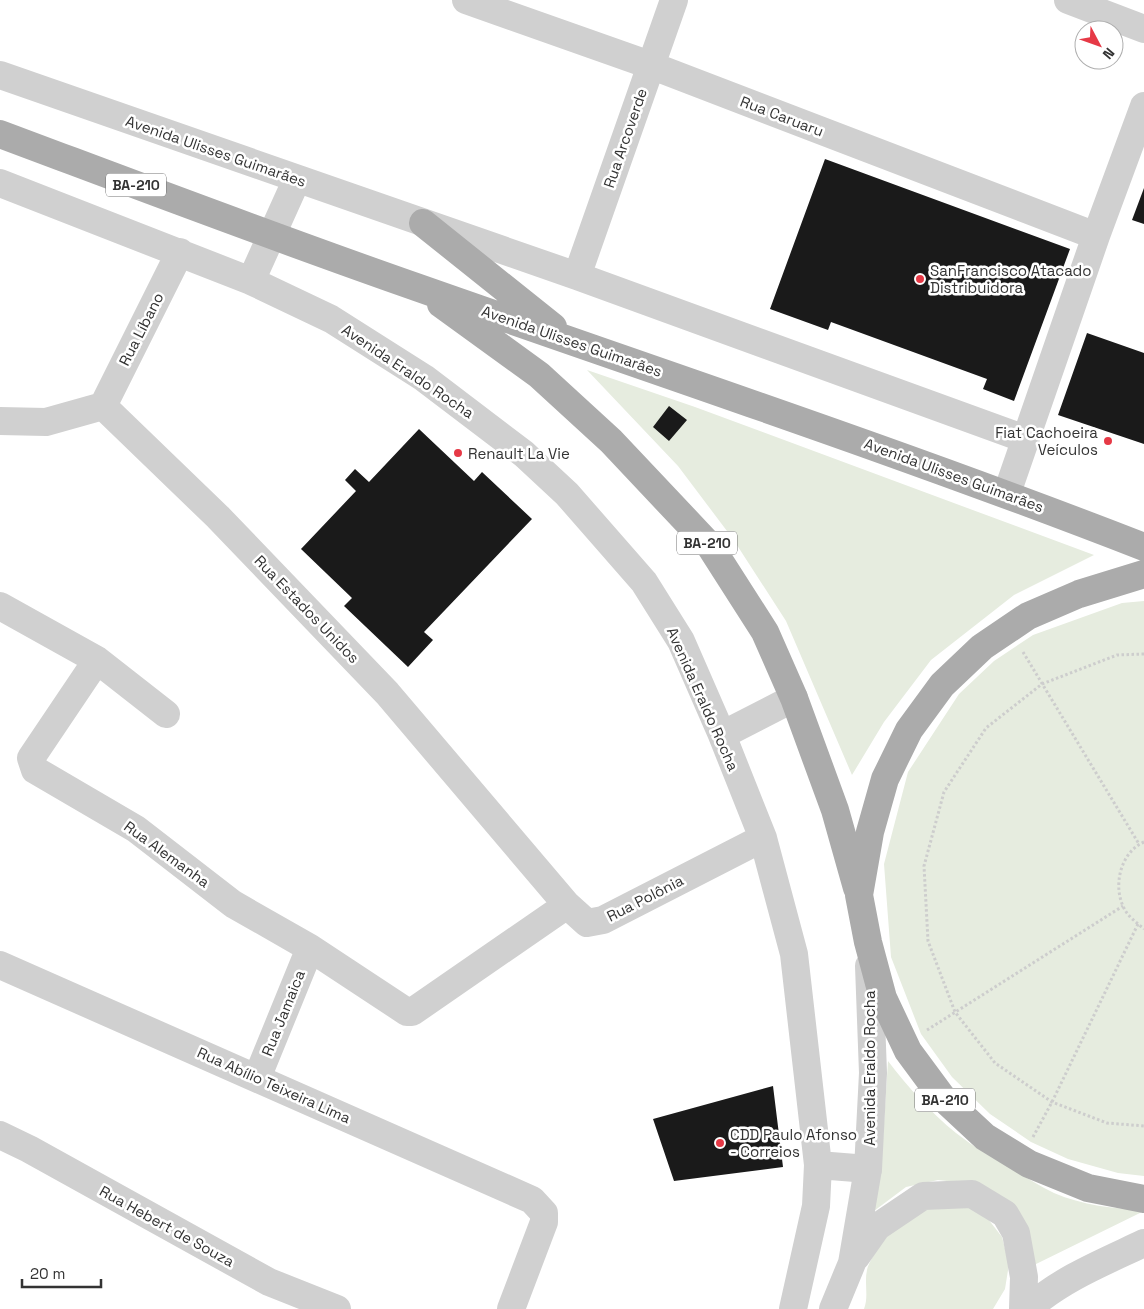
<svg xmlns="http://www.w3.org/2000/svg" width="1144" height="1309" viewBox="0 0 1144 1309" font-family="'Space Grotesk',sans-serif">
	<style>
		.green { fill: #e6ecdf }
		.building { fill: #1a1a1a }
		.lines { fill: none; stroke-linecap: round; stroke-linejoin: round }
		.path { stroke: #cdcdcd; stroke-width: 3; stroke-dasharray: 2.5 2.5; stroke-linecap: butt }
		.minor { stroke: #d0d0d0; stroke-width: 28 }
		.tertiary { stroke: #d0d0d0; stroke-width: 28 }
		.primary { stroke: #ababab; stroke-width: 28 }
		.poi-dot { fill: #e63946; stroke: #fff; stroke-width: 2 }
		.labels { text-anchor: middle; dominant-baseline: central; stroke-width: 5; stroke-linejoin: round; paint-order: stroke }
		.shield { fill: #fff; stroke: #707070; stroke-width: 1 }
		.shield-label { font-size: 14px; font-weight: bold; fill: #333 }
		.street-label { font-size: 15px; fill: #333; stroke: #fff }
		.poi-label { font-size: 15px; fill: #333; stroke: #fff; text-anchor: start }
	</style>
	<rect width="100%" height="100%" fill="#fff"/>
	<path class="green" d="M587,370L695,407L1094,555L1014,595L931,660L884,722L852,775L786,621L733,539L678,466Z
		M1144,601V1176L1118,1173L1068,1159L1031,1142L990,1114L952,1077L921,1034L891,957L884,864L908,772L959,694L994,661L1033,635L1122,603Z
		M888,1061C907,1086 931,1113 956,1133C974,1147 994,1159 1014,1170C1027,1178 1040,1186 1054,1193C1082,1205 1114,1209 1144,1210V1211L1032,1266L974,1184L938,1180L906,1187L874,1211L881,1170Z
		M965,1204L985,1215L1002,1237L1009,1264L1005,1289L993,1309H864C869,1296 864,1283 867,1270C870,1256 901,1214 915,1210C930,1206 949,1206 965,1204Z"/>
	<path class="building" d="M825,159L1070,249L1014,401L983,389L987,379L831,322L828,330L770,309Z
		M1144,188V224L1132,220Z
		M1087,333L1144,353V444L1058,415Z
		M669,406L687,420L669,441L653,427Z
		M419,429L474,481L482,472L532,519L424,632L433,640L408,667L344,606L352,598L301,549L356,491L345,480L355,469L369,482Z
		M773,1086L783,1167L674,1181L653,1119Z"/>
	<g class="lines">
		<path class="path" d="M1023,652L1139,844
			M1144,654L1117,655L1042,684L986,728L944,792L924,866L928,941L955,1012L995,1063L1052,1102L1107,1123L1144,1126
			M1144,842C1121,852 1113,884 1123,906C1127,916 1136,922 1144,929
			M927,1030L1123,906
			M1033,1137L1052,1102L1138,924"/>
		<path class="minor" d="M466,0L650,65L1096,236
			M1068,0L1144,29
			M0,75L577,276L1025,439
			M0,183L251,281L331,319L424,378L524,454L567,494L644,582L681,641L722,735L763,838L794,954L818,1165L816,1206L793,1309
			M577,276L674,0
			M251,281L297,179
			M103,406L218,517L387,693L567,905L587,923L603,920L763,838
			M103,406L180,252
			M0,421L46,422L103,406
			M1007,493L1096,236L1144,106
			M0,606L97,660L166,714
			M97,660L31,758L35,770L136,829L233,904L310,948L407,1012H412L567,905
			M722,735L794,698
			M0,965L532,1200L544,1213V1222L511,1309
			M257,1078L310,948
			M0,1135L29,1149L269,1282L337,1309
			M818,1165L868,1169"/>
		<path class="tertiary" d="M856,1257L877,1227L923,1196L972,1194L1005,1214L1016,1233L1024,1277L1023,1309
			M833,1309L852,1263L868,1169L873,1073L869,966
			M1028,1309C1061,1279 1104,1262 1144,1243"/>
		<path class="primary" d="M0,134C139,186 278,239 419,288C661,373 905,454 1144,547
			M423,223L553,327
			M441,304L539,375L611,441L710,546L765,632L794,698L835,810L857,888
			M1144,574L1079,594L1028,616L982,647L942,685L909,730L885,779L870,832L859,895L868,942L883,998L908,1051L942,1097L985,1137L1029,1164L1088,1188L1144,1199"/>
	</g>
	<g class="poi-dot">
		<circle cx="920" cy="279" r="5"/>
		<circle cx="1108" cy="441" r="5"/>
		<circle cx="458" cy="453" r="5"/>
		<circle cx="720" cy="1143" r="5"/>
	</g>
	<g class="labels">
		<g class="shield">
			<rect x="106" y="173.5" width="60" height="23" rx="4"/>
			<rect x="677" y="531.5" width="60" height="23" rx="4"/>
			<rect x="915" y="1088.5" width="60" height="23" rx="4"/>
		</g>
		<g class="shield-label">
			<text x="136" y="185">BA-210</text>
			<text x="707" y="543">BA-210</text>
			<text x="945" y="1100">BA-210</text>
		</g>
		<g class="street-label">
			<text transform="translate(782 116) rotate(21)">Rua Caruaru</text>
			<text transform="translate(625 138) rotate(-71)">Rua Arcoverde</text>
			<text transform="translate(216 151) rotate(19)">Avenida Ulisses Guimarães</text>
			<text transform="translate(141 329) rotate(-63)">Rua Líbano</text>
			<text transform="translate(572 341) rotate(19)">Avenida Ulisses Guimarães</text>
			<text transform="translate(408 371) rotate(34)">Avenida Eraldo Rocha</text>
			<text transform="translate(954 475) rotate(20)">Avenida Ulisses Guimarães</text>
			<text transform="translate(307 609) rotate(46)">Rua Estados Unidos</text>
			<text transform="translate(703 699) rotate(66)">Avenida Eraldo Rocha</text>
			<text transform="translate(167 854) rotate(36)">Rua Alemanha</text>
			<text transform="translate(645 898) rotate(-27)">Rua Polônia</text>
			<text transform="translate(283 1013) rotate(-68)">Rua Jamaica</text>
			<text transform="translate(869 1068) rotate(-90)">Avenida Eraldo Rocha</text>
			<text transform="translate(274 1085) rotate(24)">Rua Abílio Teixeira Lima</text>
			<text transform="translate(167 1226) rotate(29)">Rua Hebert de Souza</text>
		</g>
		<g class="poi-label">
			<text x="930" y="270">SanFrancisco Atacado<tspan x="930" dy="17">Distribuidora</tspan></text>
			<text x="1098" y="432" text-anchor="end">Fiat Cachoeira<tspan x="1098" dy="17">Veículos</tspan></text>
			<text x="468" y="453">Renault La Vie</text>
			<text x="730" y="1134">CDD Paulo Afonso<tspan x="730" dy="17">- Correios</tspan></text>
		</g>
	</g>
	<g transform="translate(1099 45) rotate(131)"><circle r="24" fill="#ffffff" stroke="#adadad"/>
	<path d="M0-4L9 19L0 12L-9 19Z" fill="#e63946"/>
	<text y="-8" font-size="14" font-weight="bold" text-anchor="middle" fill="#333333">N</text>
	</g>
	<path d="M22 1279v8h79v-8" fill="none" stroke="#333333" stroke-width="2.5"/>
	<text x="30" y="1279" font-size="15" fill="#333333" stroke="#ffffff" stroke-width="4" paint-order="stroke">20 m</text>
</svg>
